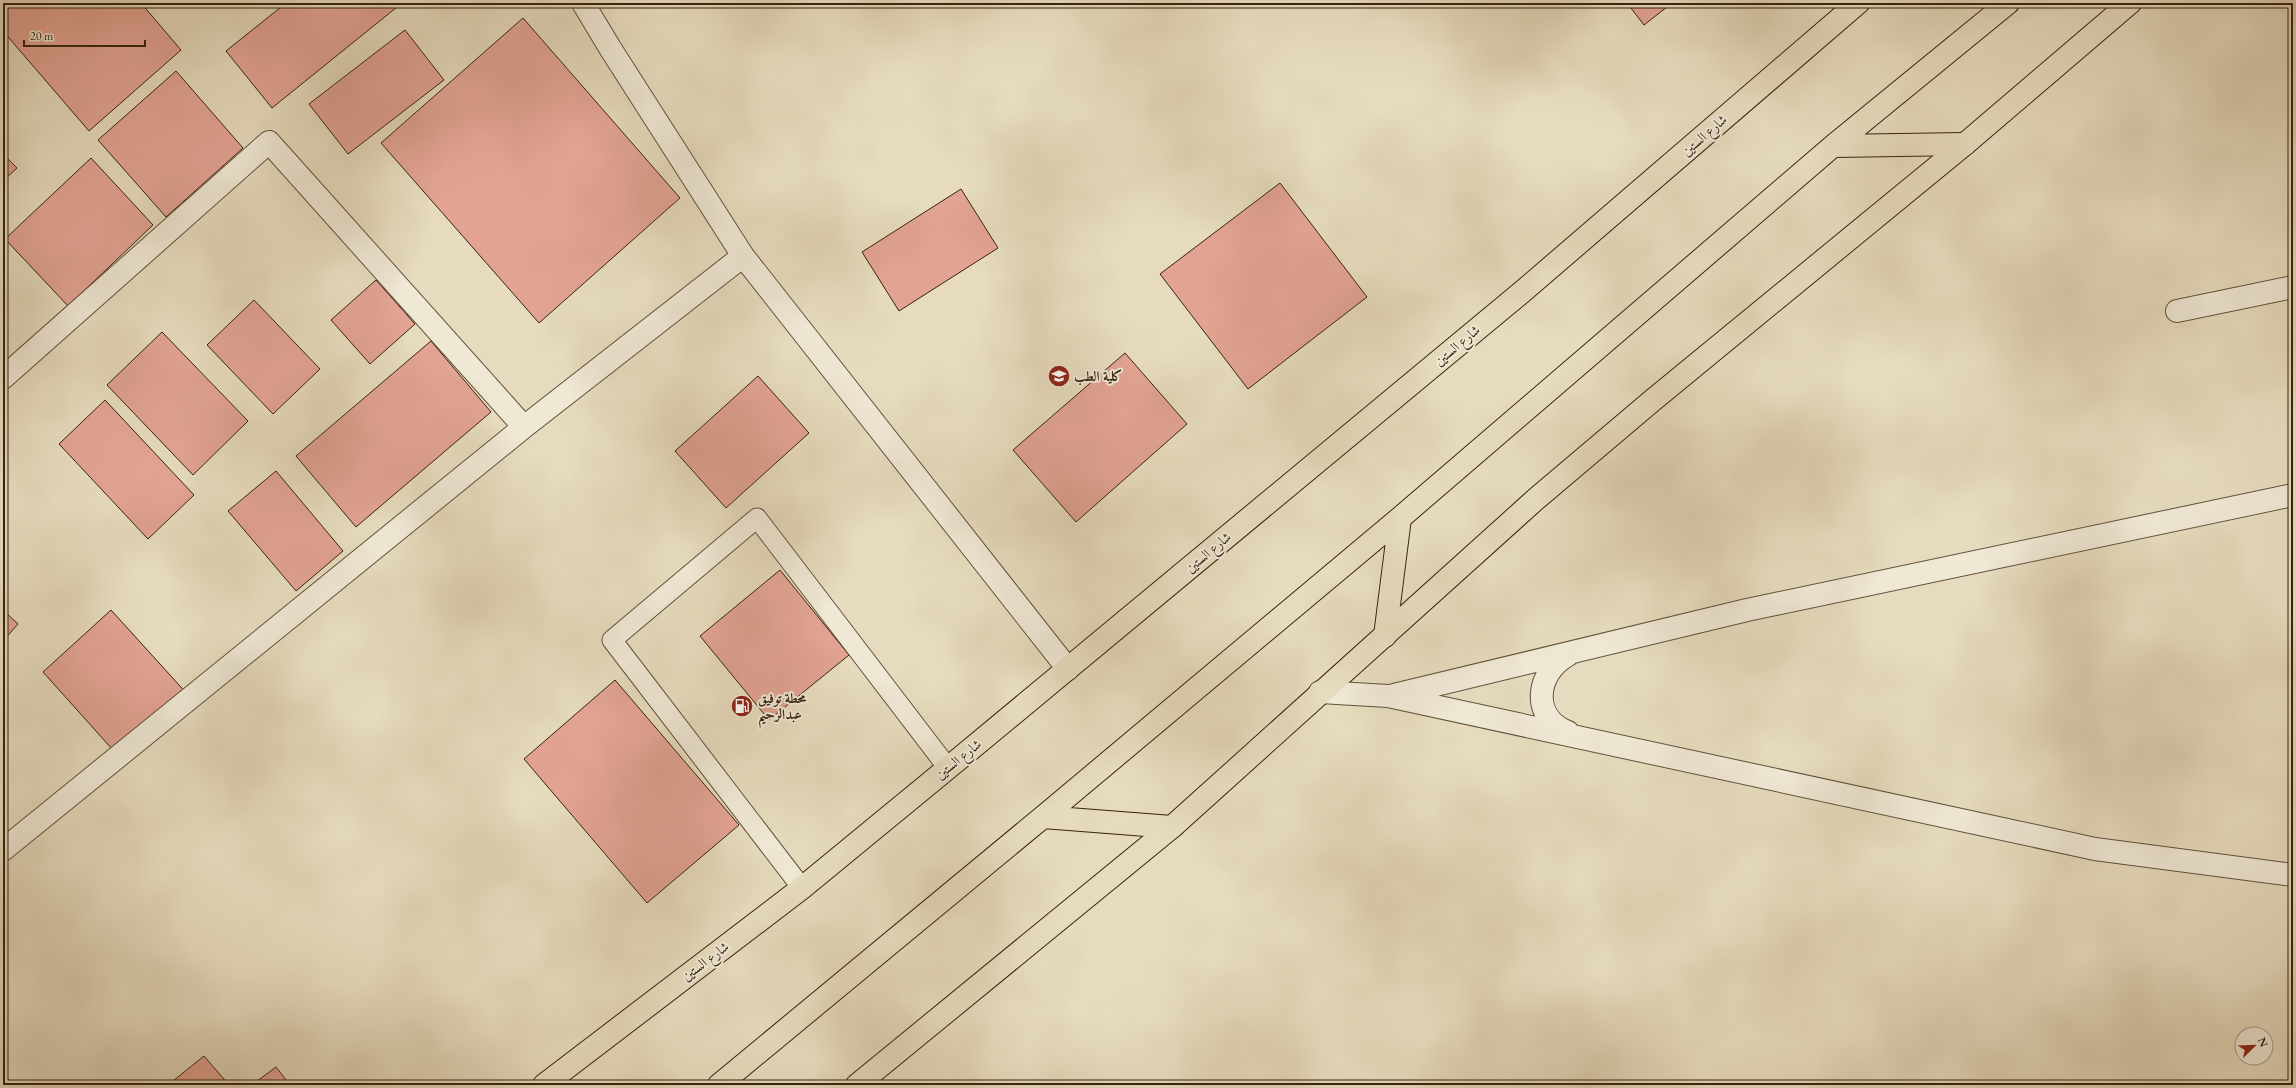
<svg xmlns="http://www.w3.org/2000/svg" width="2296" height="1088" viewBox="0 0 2296 1088" font-family="'EB Garamond',Amiri,serif">
	<style>
		.building { fill: #e2a393; stroke: #352310 }
		.lines { fill: none; stroke-linecap: round; stroke-linejoin: round }
		.service-casing { stroke: #61513c; stroke-width: 21 }
		.minor-casing { stroke: #61513c; stroke-width: 24 }
		.primary-casing { stroke: #352310; stroke-width: 24 }
		.trunk-casing { stroke: #352310; stroke-width: 24 }
		.service { stroke: #efe8d5; stroke-width: 19 }
		.minor { stroke: #efe8d5; stroke-width: 22 }
		.primary { stroke: #e6dbbe; stroke-width: 22 }
		.trunk { stroke: #e6dbbe; stroke-width: 22 }
		.labels { text-anchor: middle; dominant-baseline: central; stroke-width: 4; stroke-linejoin: round; paint-order: stroke }
		.street-label { font-size: 14px; fill: #352310; stroke: #efe8d5 }
		.poi-label { font-size: 14px; font-weight: bold; fill: #352310; stroke: #efe8d5; text-anchor: start }
	</style>
	<rect width="100%" height="100%" fill="#e6dbbe"/>
	<filter id="stains"><feTurbulence type="fractalNoise" baseFrequency=".005" numOctaves="4"/><feColorMatrix values="0 0 0 0 .2 0 0 0 0 .09 0 0 0 0 .02 0 0 0 .5 -.17"/></filter>
	<radialGradient id="worn" r=".72"><stop offset=".6" stop-color="#630" stop-opacity="0"/><stop offset="1" stop-color="#630" stop-opacity=".3"/></radialGradient>
	<path class="building" d="M11,3H141L181,50L89,131L3,31V10Z
		M286,3H402L272,108L226,51Z
		M1627,3H1672L1644,25Z
		M523,18L680,198L539,323L381,143Z
		M405,30L444,80L348,154L309,104Z
		M176,71L243,148L166,217L98,140Z
		M3,154L17,168L3,181Z
		M91,158L153,225L68,306L5,239Z
		M1280,183L1367,297L1248,389L1160,274Z
		M961,189L998,248L899,311L862,252Z
		M376,280L415,324L370,364L331,320Z
		M254,300L320,369L273,414L207,345Z
		M162,332L248,421L193,475L107,385Z
		M431,341L491,412L356,527L296,456Z
		M1125,353L1187,424L1076,522L1013,450Z
		M758,376L809,433L726,508L675,451Z
		M105,400L194,495L148,539L59,444Z
		M276,471L343,551L296,591L228,511Z
		M780,570L849,655L769,720L700,636Z
		M3,610L18,624L3,641Z
		M111,610L189,696L121,759L43,672Z
		M615,680L739,825L647,903L524,759Z
		M204,1056L229,1085H168Z
		M276,1067L290,1085H252Z"/>
	<g class="lines">
		<g class="service-casing">
			<path id="service" d="M802,888L612,640L757,518L948,768"/>
		</g>
		<g class="minor-casing">
			<path id="minor" d="M583,3L610,48L743,256L1068,669
				M2177,311L2293,287
				M3,378L269,142L524,427
				M1568,655C1535,673 1531,718 1568,732
				M1320,692L1388,696L2095,849L2293,875
				M1394,695L1747,610L2293,495
				M3,850L524,427L743,256"/>
		</g>
		<g class="primary-casing">
			<path id="primary" d="M857,1085L1172,827L1536,499L1653,400L1965,144L2130,3"/>
		</g>
		<g class="trunk-casing">
			<path id="trunk" d="M1833,146L1965,144
				M1385,636L1400,518
				M1043,817L1172,827
				M544,1085L802,888L948,768L1522,292L1858,3
				M719,1085L1043,817L1400,518L1833,146L2008,3"/>
		</g>
		<use href="#service" class="service"/>
		<use href="#minor" class="minor"/>
		<use href="#primary" class="primary"/>
		<use href="#trunk" class="trunk"/>
	</g>
	<defs>
		<g id="university-disc" transform="scale(1.15)"><circle r="9.5" fill="#8f2418" stroke="#efe8d5"/><path d="M0-5L7-2L0 1L-7-2ZM-4 1L0 2.5L4 1V4Q0 6-4 4Z" fill="#fff"/></g>
		<g id="fuel-disc" transform="scale(1.15)"><circle r="9.5" fill="#8f2418" stroke="#efe8d5"/><path d="M-5.5-6h7V0h2V4h1.3V-2.5L3-4.5l.8-.8L6-3V5H2.5V1h-1V6h-7ZM-4.2-4.7v3.2H.2V-4.7Z" fill="#fff"/></g>
	</defs>
	<g fill-rule="evenodd">
		<use href="#university-disc" x="1059" y="376"/>
		<use href="#fuel-disc" x="742" y="706"/>
	</g>
	<g class="labels">
		<g class="street-label">
			<text transform="translate(1704 135) rotate(-41)">شارع الستين</text>
			<text transform="translate(1457 345) rotate(-40)">شارع الستين</text>
			<text transform="translate(1208 552) rotate(-40)">شارع الستين</text>
			<text transform="translate(958 759) rotate(-39)">شارع الستين</text>
			<text transform="translate(705 961) rotate(-37)">شارع الستين</text>
		</g>
		<g class="poi-label">
			<text x="1074" y="376">كلية الطب</text>
			<text x="758" y="698">محطة توفيق<tspan x="758" dy="16">عبدالرحيم</tspan></text>
		</g>
	</g>
	<rect width="2296" height="1088" fill="none" stroke="#e6dbbe" stroke-width="16"/>
	<rect x="4" y="4" width="2288" height="1080" fill="none" stroke="#352310" stroke-width="2"/>
	<rect x="8" y="8" width="2280" height="1072" fill="none" stroke="#352310"/>
	<g transform="translate(2254 1046) rotate(67)"><circle r="19" fill="#efe8d5" stroke="#a59986"/>
	<path d="M0-3L7 15L0 10L-7 15Z" fill="#8f2418"/>
	<text y="-6" font-size="11" font-weight="bold" text-anchor="middle" fill="#352310">N</text>
	</g>
	<path d="M24 40v6h121v-6" fill="none" stroke="#352310" stroke-width="2"/>
	<text x="30" y="40" font-size="12" fill="#352310" stroke="#efe8d5" stroke-width="3" paint-order="stroke">20 m</text>
	<rect width="100%" height="100%" filter="url(#stains)"/>
	<rect width="100%" height="100%" fill="url(#worn)"/>
</svg>
